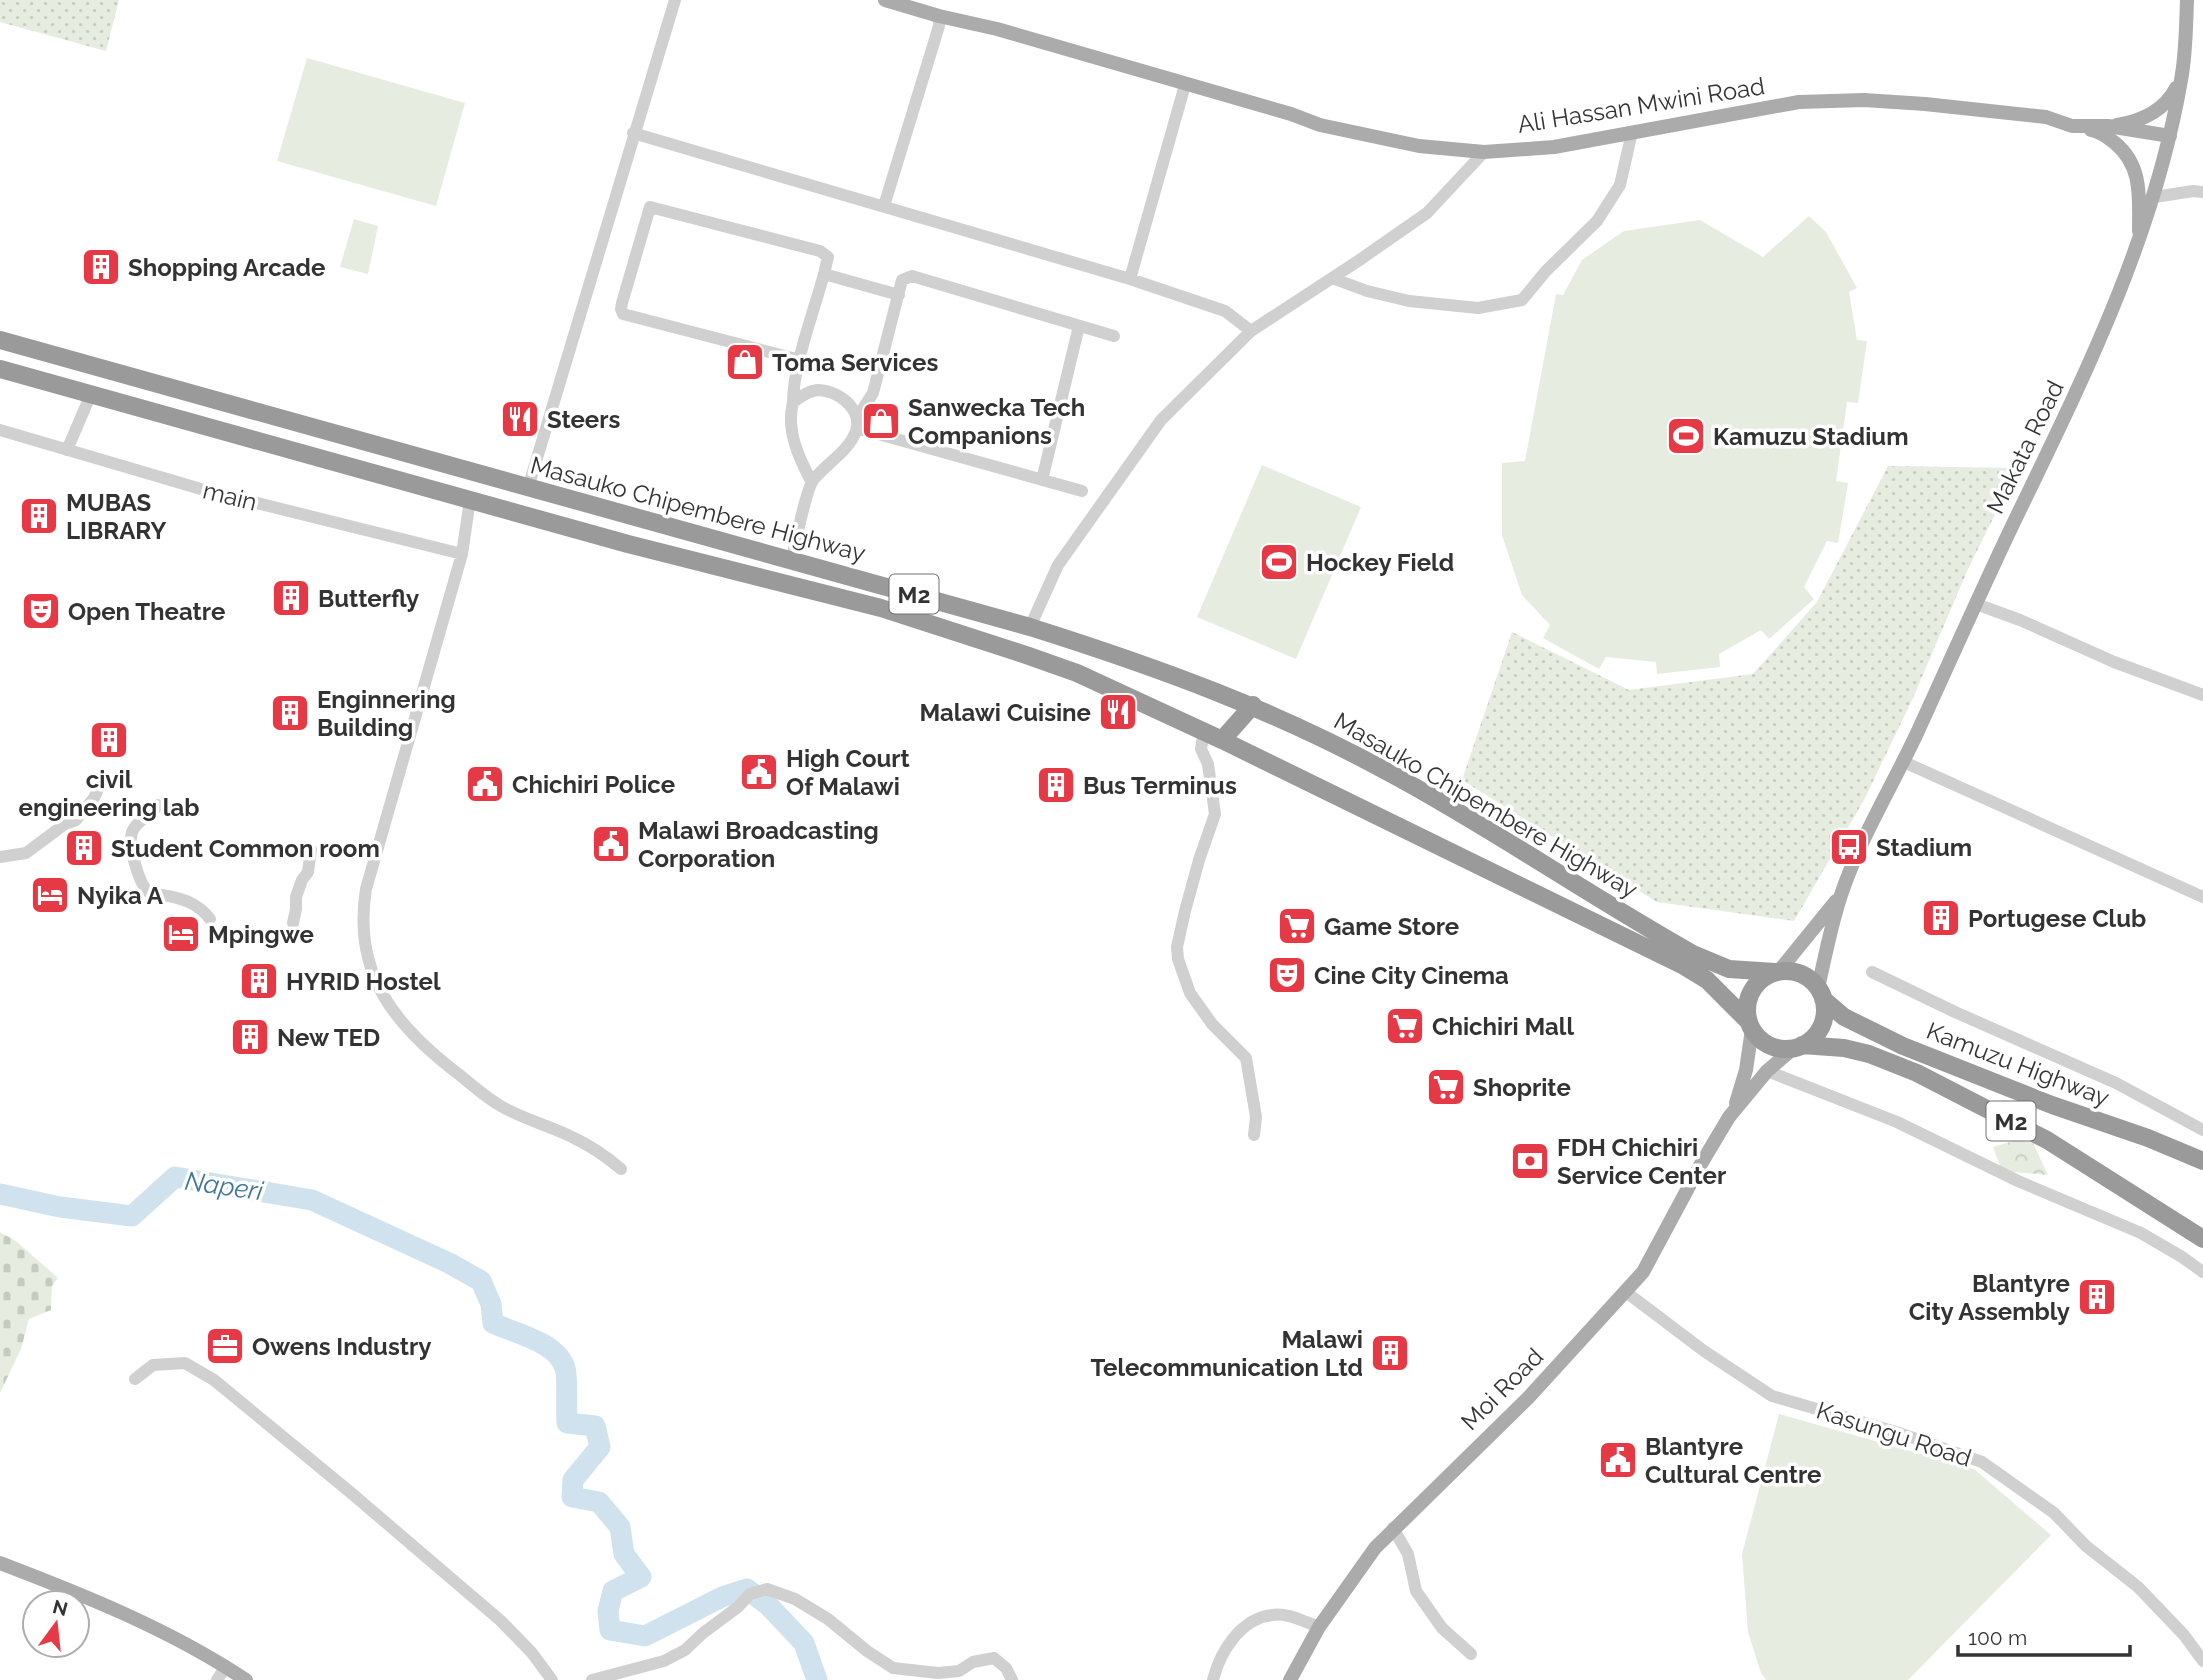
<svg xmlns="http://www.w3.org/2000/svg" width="2203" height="1680" viewBox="0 0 2203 1680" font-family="Raleway,sans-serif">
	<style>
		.forest { fill: url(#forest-crowns) }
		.cemetery { fill: url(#cemetery-stones) }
		.park { fill: url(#park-dots) }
		.pitch { fill: #e6ecdf }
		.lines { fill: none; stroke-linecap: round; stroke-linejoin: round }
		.river { stroke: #cfe2ee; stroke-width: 21 }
		.minor { stroke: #d0d0d0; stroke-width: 12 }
		.major { stroke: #ababab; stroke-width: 14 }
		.highway { stroke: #9a9a9a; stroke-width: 18 }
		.labels { text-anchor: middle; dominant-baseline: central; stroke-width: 7; stroke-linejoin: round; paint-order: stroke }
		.shield { fill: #fff; stroke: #707070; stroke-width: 2 }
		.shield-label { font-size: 23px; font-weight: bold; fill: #333 }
		.street-label { font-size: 24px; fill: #333; stroke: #fff }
		.poi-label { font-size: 24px; font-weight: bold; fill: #333; stroke: #fff; text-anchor: start }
		.water-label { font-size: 26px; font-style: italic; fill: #3f7597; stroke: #fff }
	</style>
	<defs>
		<pattern id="forest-crowns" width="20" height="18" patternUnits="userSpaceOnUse" patternTransform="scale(1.75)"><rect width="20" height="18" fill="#e6ecdf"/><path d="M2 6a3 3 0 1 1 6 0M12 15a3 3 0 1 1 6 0" fill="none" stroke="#c6cbc0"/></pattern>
		<pattern id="cemetery-stones" width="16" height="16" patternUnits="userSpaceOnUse" patternTransform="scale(1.75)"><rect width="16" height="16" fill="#e6ecdf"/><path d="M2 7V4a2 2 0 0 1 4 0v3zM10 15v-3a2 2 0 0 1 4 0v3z" fill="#c6cbc0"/></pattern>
		<pattern id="park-dots" width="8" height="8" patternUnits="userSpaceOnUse" patternTransform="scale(1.75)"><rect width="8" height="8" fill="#e6ecdf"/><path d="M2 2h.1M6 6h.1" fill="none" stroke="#c6cbc0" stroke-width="1.8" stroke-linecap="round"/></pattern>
	</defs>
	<rect width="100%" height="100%" fill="#fff"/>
	<path class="forest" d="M2017,1140L2033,1143L2048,1175L2002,1171L1993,1147Z"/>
	<path class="cemetery" d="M0,1232L16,1241L58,1278L52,1286L51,1310L29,1319L21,1349L0,1393Z"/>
	<path class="park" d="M0,0H119L106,51L0,22Z
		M1888,466L2018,468L1968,569L1913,698L1864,800L1794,921L1657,902L1462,780L1512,632L1629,690L1753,674L1817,602Z"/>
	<path class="pitch" d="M307,58L465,103L436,206L277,161Z
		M1809,216L1826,232L1857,288L1849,292L1857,340L1867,341L1858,403L1847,402L1836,481L1848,483L1838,543L1827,541L1804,587L1814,599L1769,639L1761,630L1719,654L1720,667L1657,674L1656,662L1606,657L1599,669L1543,638L1550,625L1522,595L1502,535V463L1525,461L1556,294L1563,295L1582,260L1624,231L1700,220L1763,257Z
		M354,219L378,226L368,274L340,267Z
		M1262,465L1361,507L1296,659L1197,617Z
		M1779,1414L1974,1469L2051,1535L1908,1680H1766L1761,1673L1748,1632L1742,1554Z"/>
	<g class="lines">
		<path class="river" d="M0,1194L60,1207L132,1216L175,1177L312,1200L449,1263L481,1281L491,1304L493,1323C516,1334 557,1342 565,1368C568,1375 566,1412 567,1423L595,1426L600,1447L573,1480L572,1497L599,1502L620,1527L624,1554L641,1577L613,1591L608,1611L610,1630L645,1636L722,1597L747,1589L769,1606L804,1643L817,1680"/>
		<path class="minor" d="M633,133L1130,279L1225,311L1251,331
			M2155,197L2193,191L2203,192
			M884,206L939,26V16
			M824,274L899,295
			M1332,278L1367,291L1409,301L1478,308L1522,300L1546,271L1597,221L1620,185L1632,132
			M1130,279L1185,85
			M793,402C793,366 814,311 824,274L828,257L820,251L650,207L622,303L621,309L623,314L800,360
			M857,418L873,393L902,280L912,276L1114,336
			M857,428L1082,491
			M0,430L201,489L462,554
			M67,450L91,394
			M1042,480L1079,326
			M528,488L675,0
			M470,500L462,554L366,889C352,975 396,1027 461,1076C473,1086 486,1097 499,1105C522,1119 548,1125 572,1137C589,1145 607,1157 621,1169
			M791,562C795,546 806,488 814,479C827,463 849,451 856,431C863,409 838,390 817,390C808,391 800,397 793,402C786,430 798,456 811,481
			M1976,604L2020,620L2114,662L2203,695
			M1030,627L1058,565L1161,420L1251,331L1358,261L1427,213L1484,152
			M1204,731L1201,749L1208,764L1215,814L1199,860L1185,911L1177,947L1178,959L1190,993L1212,1024L1246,1058L1256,1117L1254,1135
			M1904,762L2203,897
			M158,805C152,816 137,819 132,832C128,846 139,887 151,894C154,895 158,894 162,895C182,898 198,903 210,919
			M0,857L26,853L65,824L76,820L94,798L99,787
			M293,923L296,909V897L302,880L308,872L311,850
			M1872,972L1955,1012L2116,1083L2203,1130
			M1767,1071L1897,1122L2018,1181L2141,1233L2182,1257L2203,1272
			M1626,1292L1704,1351L1772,1396L1896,1432L1982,1462L2054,1513L2086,1546L2138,1587L2184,1635L2203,1661
			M135,1379L153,1365L185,1363L214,1380L350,1492L501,1621L532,1653L552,1680
			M1393,1528L1408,1554L1416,1591L1442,1628L1471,1654
			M217,1680L226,1666
			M592,1680L664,1661L685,1650L703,1633L738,1607L750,1594L767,1589L795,1599L828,1619L867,1651L893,1668L938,1673L959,1671L973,1662L994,1658L1006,1668L1012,1680
			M1213,1680C1220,1652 1240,1619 1272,1615C1287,1612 1305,1622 1319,1627"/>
		<path class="major" d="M885,0L939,16L997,29L1291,114L1320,125L1419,146L1484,152L1554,147L1799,102L1864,100L1925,104L2046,117L2072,126H2108L2170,136
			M2117,125C2142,121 2164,111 2176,88
			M2091,130C2101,132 2107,137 2115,143C2143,166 2139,198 2139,231
			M1779,971L1836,901
			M1818,988C1825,957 1831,925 1841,895C1860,838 1893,785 1918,731C1950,661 1981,591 2014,522C2083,379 2154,238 2181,80C2186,54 2186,26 2187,0
			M1736,1103L1746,1070L1752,1029
			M0,1563C84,1595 171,1630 246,1680
			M1290,1680L1319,1627L1375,1548L1528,1398L1643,1272L1701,1164L1729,1117L1767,1071L1795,1047"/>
		<path class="highway" d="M0,340L1030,627C1160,668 1278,711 1397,777C1498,832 1593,898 1693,954L1729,969L1775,972
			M0,369L628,544L881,608L1026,655L1077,673L1222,740L1684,966L1707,980L1749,1022
			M1222,740L1253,705
			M1747 1010a39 39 0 1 1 78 0a39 39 0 1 1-78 0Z
			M1823,999L1844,1017L1903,1046L2052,1105L2148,1138L2203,1161
			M1802,1045L1844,1048L1869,1054L1917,1073L2047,1140L2203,1239"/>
	</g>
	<defs>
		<g id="building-square" transform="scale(2.0125)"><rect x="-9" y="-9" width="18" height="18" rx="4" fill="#e63946" stroke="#fff"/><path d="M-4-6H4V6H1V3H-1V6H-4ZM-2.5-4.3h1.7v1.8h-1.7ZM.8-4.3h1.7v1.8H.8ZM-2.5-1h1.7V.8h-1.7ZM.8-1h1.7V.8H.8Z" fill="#fff"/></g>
		<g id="shop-square" transform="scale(2.0125)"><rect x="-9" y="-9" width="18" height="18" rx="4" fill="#e63946" stroke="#fff"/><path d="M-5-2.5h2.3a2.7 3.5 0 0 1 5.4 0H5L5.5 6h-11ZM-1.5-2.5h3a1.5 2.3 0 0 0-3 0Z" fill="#fff"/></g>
		<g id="restaurant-square" transform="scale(2.0125)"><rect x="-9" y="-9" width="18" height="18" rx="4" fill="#e63946" stroke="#fff"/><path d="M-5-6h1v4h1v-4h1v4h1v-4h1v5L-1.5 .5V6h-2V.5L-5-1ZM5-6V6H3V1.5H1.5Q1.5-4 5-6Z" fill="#fff"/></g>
		<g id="stadium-square" transform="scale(2.0125)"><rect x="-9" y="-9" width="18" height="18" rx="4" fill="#e63946" stroke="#fff"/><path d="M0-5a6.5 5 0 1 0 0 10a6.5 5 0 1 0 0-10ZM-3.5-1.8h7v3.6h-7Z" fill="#fff"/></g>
		<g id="theatre-square" transform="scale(2.0125)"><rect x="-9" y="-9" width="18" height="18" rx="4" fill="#e63946" stroke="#fff"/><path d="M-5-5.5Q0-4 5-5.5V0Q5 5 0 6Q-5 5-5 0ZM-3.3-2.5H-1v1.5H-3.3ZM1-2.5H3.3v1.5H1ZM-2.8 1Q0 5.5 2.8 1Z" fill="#fff"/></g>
		<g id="civic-square" transform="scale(2.0125)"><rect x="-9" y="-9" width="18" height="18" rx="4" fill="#e63946" stroke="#fff"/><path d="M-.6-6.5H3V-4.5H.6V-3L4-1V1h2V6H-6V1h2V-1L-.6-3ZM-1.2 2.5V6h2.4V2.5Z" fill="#fff"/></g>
		<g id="bus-square" transform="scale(2.0125)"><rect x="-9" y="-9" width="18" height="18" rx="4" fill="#e63946" stroke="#fff"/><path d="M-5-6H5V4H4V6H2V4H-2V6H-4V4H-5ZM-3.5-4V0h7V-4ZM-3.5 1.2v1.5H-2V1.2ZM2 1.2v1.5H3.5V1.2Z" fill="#fff"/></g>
		<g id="hotel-square" transform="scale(2.0125)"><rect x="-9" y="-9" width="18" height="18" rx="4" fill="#e63946" stroke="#fff"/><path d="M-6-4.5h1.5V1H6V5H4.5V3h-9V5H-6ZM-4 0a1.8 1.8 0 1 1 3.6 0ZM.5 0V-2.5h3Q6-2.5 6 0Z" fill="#fff"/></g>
		<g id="supermarket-square" transform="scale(2.0125)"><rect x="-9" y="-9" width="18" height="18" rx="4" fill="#e63946" stroke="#fff"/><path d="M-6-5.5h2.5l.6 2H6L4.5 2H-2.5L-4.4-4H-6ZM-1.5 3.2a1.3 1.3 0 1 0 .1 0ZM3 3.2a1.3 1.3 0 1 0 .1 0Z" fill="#fff"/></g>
		<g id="bank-square" transform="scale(2.0125)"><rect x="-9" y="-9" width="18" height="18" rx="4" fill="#e63946" stroke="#fff"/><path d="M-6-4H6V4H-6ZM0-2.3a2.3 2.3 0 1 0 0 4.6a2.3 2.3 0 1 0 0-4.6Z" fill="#fff"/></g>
		<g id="office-square" transform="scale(2.0125)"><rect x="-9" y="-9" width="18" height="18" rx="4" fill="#e63946" stroke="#fff"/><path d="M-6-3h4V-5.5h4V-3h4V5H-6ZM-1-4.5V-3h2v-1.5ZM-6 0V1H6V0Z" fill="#fff"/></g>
	</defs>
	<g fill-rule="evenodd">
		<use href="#building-square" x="101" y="267"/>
		<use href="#shop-square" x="745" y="362"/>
		<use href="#restaurant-square" x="520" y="419"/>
		<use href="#shop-square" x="881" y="421"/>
		<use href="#stadium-square" x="1686" y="436"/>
		<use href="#building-square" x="39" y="516"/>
		<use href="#stadium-square" x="1279" y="562"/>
		<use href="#building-square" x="291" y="598"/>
		<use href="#theatre-square" x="41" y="611"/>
		<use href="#restaurant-square" x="1118" y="712"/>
		<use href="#building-square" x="290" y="713"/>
		<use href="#building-square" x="109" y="740"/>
		<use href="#civic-square" x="759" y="772"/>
		<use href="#civic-square" x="485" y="784"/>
		<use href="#building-square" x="1056" y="785"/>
		<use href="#civic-square" x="611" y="844"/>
		<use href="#bus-square" x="1849" y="847"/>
		<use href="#building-square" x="84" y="848"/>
		<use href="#hotel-square" x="50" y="895"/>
		<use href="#building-square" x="1941" y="918"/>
		<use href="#supermarket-square" x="1297" y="926"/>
		<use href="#hotel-square" x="181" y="934"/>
		<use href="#theatre-square" x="1287" y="975"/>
		<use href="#building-square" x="259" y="981"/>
		<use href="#supermarket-square" x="1405" y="1026"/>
		<use href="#building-square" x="250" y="1037"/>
		<use href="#supermarket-square" x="1446" y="1087"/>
		<use href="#bank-square" x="1530" y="1161"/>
		<use href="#building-square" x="2097" y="1297"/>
		<use href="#office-square" x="225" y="1346"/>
		<use href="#building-square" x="1390" y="1353"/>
		<use href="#civic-square" x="1618" y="1460"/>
	</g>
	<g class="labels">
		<g class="shield">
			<rect x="889.5" y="574.5" width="49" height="39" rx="5"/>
			<rect x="1986.5" y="1101.5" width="49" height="39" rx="5"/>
		</g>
		<g class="shield-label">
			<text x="914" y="594">M2</text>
			<text x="2011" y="1121">M2</text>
		</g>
		<g class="street-label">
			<text transform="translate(1641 105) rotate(-9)">Ali Hassan Mwini Road</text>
			<text transform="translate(2025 447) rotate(-64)">Makata Road</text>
			<text transform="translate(230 496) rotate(14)">main</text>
			<text transform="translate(698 509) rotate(15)">Masauko Chipembere Highway</text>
			<text transform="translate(1486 805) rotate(30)">Masauko Chipembere Highway</text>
			<text transform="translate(2018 1064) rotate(21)">Kamuzu Highway</text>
			<text transform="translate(1502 1389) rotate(-45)">Moi Road</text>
			<text transform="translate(1894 1434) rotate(18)">Kasungu Road</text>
		</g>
		<g class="poi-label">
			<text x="128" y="267">Shopping Arcade</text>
			<text x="772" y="362">Toma Services</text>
			<text x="908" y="407">Sanwecka Tech<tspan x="908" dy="28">Companions</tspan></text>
			<text x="547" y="419">Steers</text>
			<text x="1713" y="436">Kamuzu Stadium</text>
			<text x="66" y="502">MUBAS<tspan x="66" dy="28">LIBRARY</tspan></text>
			<text x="1306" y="562">Hockey Field</text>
			<text x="318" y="598">Butterfly</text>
			<text x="68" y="611">Open Theatre</text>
			<text x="317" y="699">Enginnering<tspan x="317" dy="28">Building</tspan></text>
			<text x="1091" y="712" text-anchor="end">Malawi Cuisine</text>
			<text x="786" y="758">High Court<tspan x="786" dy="28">Of Malawi</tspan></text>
			<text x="109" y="779" text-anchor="middle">civil<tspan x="109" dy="28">engineering lab</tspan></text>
			<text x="512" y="784">Chichiri Police</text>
			<text x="1083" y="785">Bus Terminus</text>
			<text x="638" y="830">Malawi Broadcasting<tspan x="638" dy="28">Corporation</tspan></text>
			<text x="1876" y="847">Stadium</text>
			<text x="111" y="848">Student Common room</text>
			<text x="77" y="895">Nyika A</text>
			<text x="1968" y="918">Portugese Club</text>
			<text x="1324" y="926">Game Store</text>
			<text x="208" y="934">Mpingwe</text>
			<text x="1314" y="975">Cine City Cinema</text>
			<text x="286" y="981">HYRID Hostel</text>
			<text x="1432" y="1026">Chichiri Mall</text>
			<text x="277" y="1037">New TED</text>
			<text x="1473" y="1087">Shoprite</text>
			<text x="1557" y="1147">FDH Chichiri<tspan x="1557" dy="28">Service Center</tspan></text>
			<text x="2070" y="1283" text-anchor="end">Blantyre<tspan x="2070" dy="28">City Assembly</tspan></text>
			<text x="1363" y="1339" text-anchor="end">Malawi<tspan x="1363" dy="28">Telecommunication Ltd</tspan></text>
			<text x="252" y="1346">Owens Industry</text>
			<text x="1645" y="1446">Blantyre<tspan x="1645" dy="28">Cultural Centre</tspan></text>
		</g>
		<g class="water-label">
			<text transform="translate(224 1186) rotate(8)">Naperi</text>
		</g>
	</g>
	<g transform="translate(56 1624) rotate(15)"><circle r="33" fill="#ffffff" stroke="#adadad" stroke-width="2"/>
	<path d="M0-5L12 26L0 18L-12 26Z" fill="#e63946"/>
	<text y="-10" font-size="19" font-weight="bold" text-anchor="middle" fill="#333333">N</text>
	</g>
	<path d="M1958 1645v10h172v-10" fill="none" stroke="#333333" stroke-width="3.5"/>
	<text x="1968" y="1645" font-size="21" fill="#333333" stroke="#ffffff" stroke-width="5" paint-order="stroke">100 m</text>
</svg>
